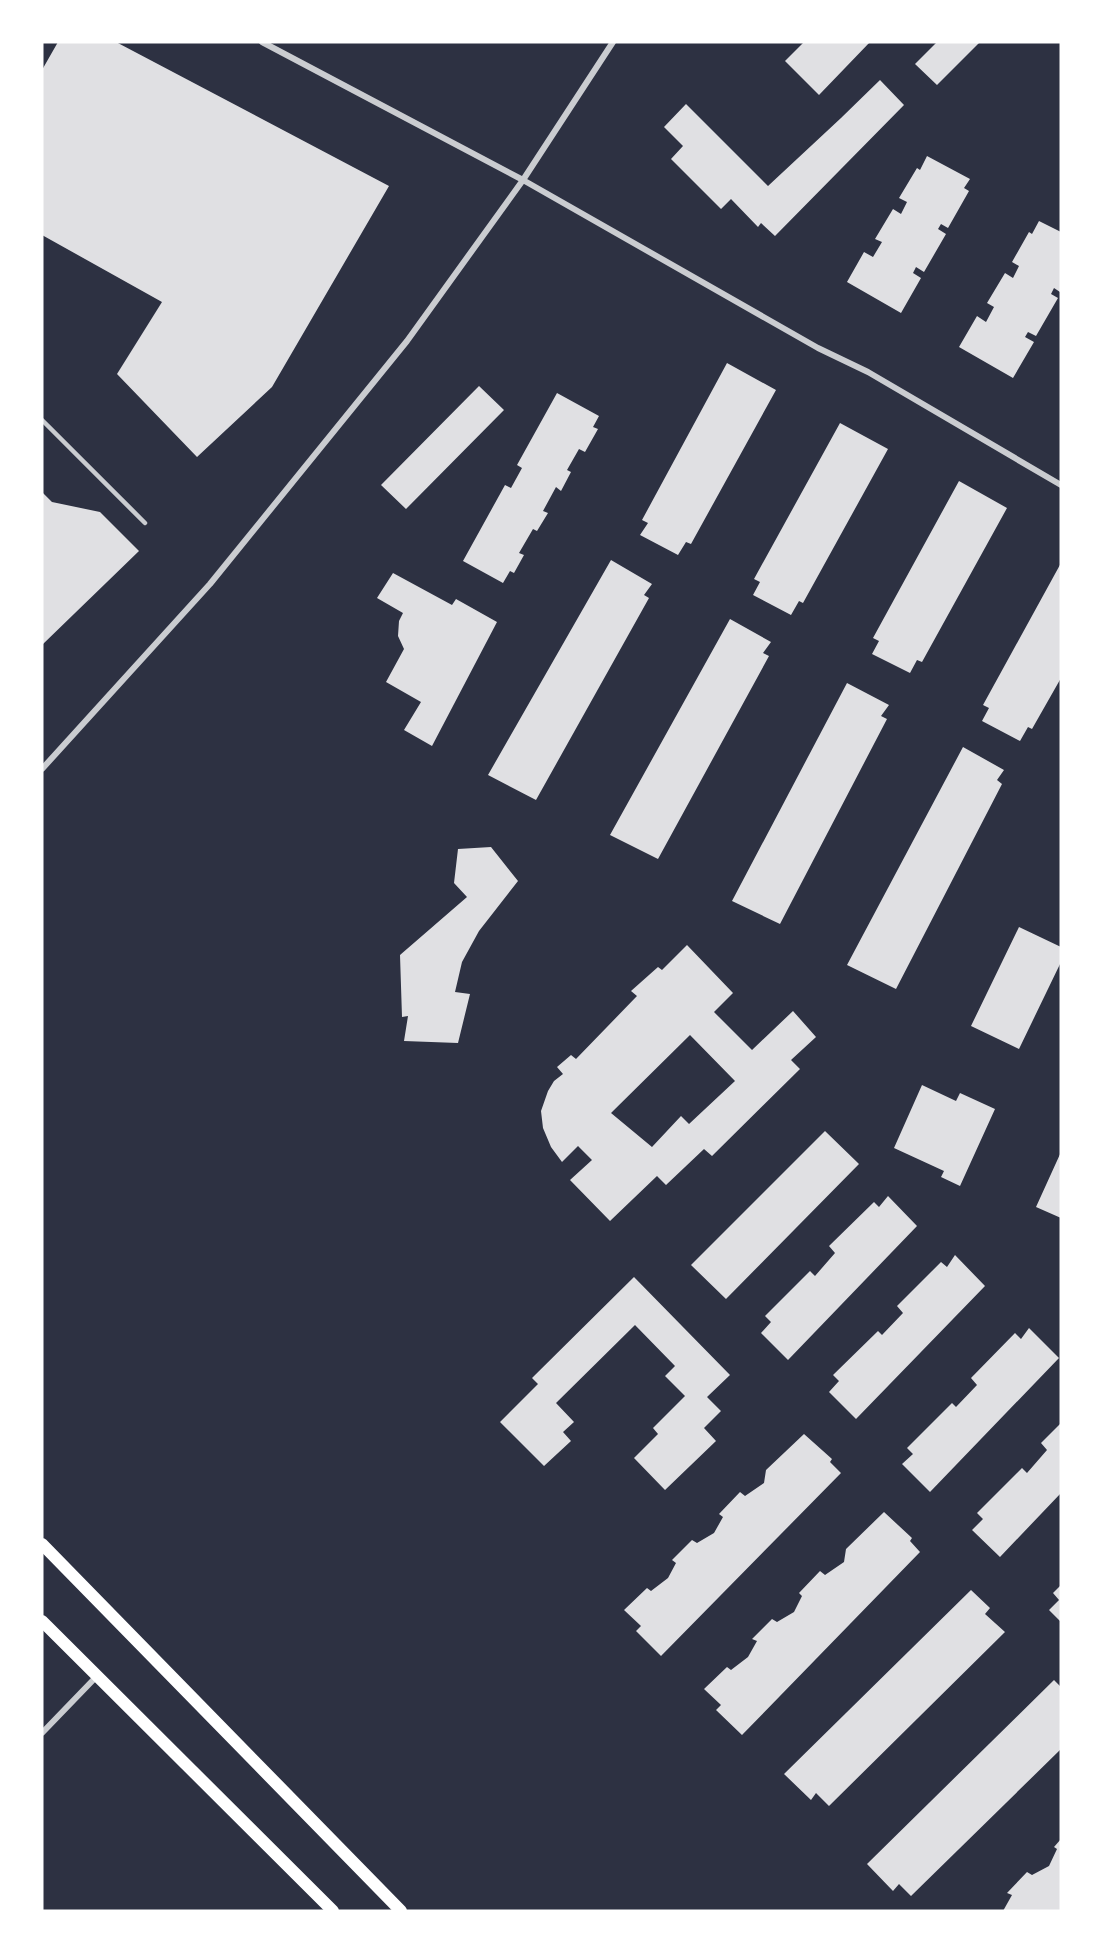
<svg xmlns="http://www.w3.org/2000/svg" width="1103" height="1953" viewBox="0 0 1103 1953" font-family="Manrope,sans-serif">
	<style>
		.building { fill: #e0e0e3; fill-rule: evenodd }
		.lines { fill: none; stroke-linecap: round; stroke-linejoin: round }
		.service { stroke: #caccd0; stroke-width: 4.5 }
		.minor { stroke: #caccd0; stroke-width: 6 }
		.secondary { stroke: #fff; stroke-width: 12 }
	</style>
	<rect width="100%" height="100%" fill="#2d3142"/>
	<path class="building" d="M58,42H116L389,186L272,387L197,457L117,374L162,302L42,235V70Z
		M804,42H870L819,95L785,61Z
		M937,42H980L937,85L915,64Z
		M880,80L904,105L775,236L761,223L758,227L731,199L721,209L671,159L683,146L664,127L686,104L768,186L841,118Z
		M927,156L970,179L964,188L969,191L948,228L941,224L938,229L946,234L924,272L916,267L913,273L921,278L901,313L847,282L864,252L873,257L882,242L875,239L893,209L901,214L907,202L899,198L917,168L920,170Z
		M1039,221L1061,232V291L1060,292L1054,288L1051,294L1058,298L1036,336L1028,332L1025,337L1034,342L1013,378L959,347L977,316L986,322L994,307L987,303L1005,273L1013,278L1019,266L1012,262L1029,232L1032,234Z
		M727,363L776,390L691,544L686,542L678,555L640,535L648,523L642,520Z
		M479,386L504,410L406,509L381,485Z
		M557,393L599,416L593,427L598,429L585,452L579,449L567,470L571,472L561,491L556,487L543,511L548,513L537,531L533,529L519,553L524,555L514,573L510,571L503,583L463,561L505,485L511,488L522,468L517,465Z
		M840,423L888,449L803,603L799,601L791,615L753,595L760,582L754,579Z
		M959,481L1007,508L922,662L917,660L910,673L872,654L879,641L873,638Z
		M42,492L52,502L100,512L139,551L42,645Z
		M611,560L652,584L644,595L649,598L536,800L488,775Z
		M1061,563V678L1032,729L1028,727L1020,741L982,721L989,708L983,705Z
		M393,573L452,605L456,599L497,622L432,746L404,730L421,702L386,682L404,649L398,636L399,621L403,613L377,598Z
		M730,619L771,642L763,653L769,656L658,859L610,835Z
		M847,683L889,705L881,716L887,719L780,924L732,901Z
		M963,747L1004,770L997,780L1002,784L896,989L847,965Z
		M491,847L518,881L479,931L462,962L455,992L470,994L458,1043L404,1041L408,1016L402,1017L400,955L467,897L454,883L458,849Z
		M1019,927L1061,947V962L1019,1049L971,1026Z
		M687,945L733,993L714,1012L752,1050L793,1011L816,1037L791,1060L800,1069L712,1156L704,1149L666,1185L657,1176L610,1221L570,1180L592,1160L578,1146L562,1162L551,1147L543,1128L541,1111L548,1091L554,1081L563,1074L557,1067L571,1055L576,1059L637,996L631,991L658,967L662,970ZM690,1035L735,1081L689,1124L681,1116L652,1147L611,1113Z
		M922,1085L956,1101L960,1093L995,1109L960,1186L941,1177L944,1171L894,1148Z
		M825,1131L859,1164L726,1299L691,1265Z
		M1061,1152V1218L1036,1207Z
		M888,1196L917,1226L788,1360L761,1333L771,1322L765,1316L810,1271L815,1276L835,1253L829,1246L874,1202L879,1207Z
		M955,1255L985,1286L856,1419L829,1392L839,1381L833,1375L878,1331L882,1335L903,1313L897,1306L941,1262L947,1267Z
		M634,1277L730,1375L707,1397L721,1411L704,1428L716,1441L665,1490L634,1458L658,1434L653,1428L685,1396L665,1376L675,1366L635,1325L556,1403L574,1422L563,1432L571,1441L544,1466L500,1422L538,1384L532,1378Z
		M1029,1328L1059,1358L930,1492L902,1464L913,1454L907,1448L952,1403L956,1407L977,1385L971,1378L1015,1333L1021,1339Z
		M1061,1423V1493L1000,1557L972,1530L983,1519L977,1513L1022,1468L1027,1473L1047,1450L1041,1443Z
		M804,1434L832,1459L830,1462L841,1473L661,1656L636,1631L641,1626L624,1610L647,1588L651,1591L668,1578L676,1563L672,1560L692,1540L697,1543L714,1533L723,1517L719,1514L740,1492L745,1496L764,1483L766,1470Z
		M884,1512L912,1538L910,1541L920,1552L742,1735L716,1710L721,1705L704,1689L727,1667L731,1670L748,1657L757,1641L752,1639L772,1619L777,1622L794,1612L802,1596L799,1593L820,1571L825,1575L844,1562L846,1549Z
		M1061,1585V1622L1049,1610L1059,1600L1053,1593Z
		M971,1590L990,1608L985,1614L1005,1632L829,1806L816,1793L811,1800L784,1774Z
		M1054,1680L1061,1687V1749L911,1896L899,1884L893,1891L867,1864Z
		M1061,1839V1911H1003L1012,1895L1007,1893L1027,1872L1032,1875L1049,1866L1057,1849L1054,1847Z"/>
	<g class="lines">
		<path class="service" d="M42,420L145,523"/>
		<path class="minor" d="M262,42L523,180L818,348L868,372L1061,485
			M42,769L210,584L407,341L523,180L613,42
			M42,1733L97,1676"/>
		<path class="secondary" d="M42,1544L401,1911
			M42,1621L333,1911"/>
	</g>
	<rect width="1103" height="1953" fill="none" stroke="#ffffff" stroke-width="87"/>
</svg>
